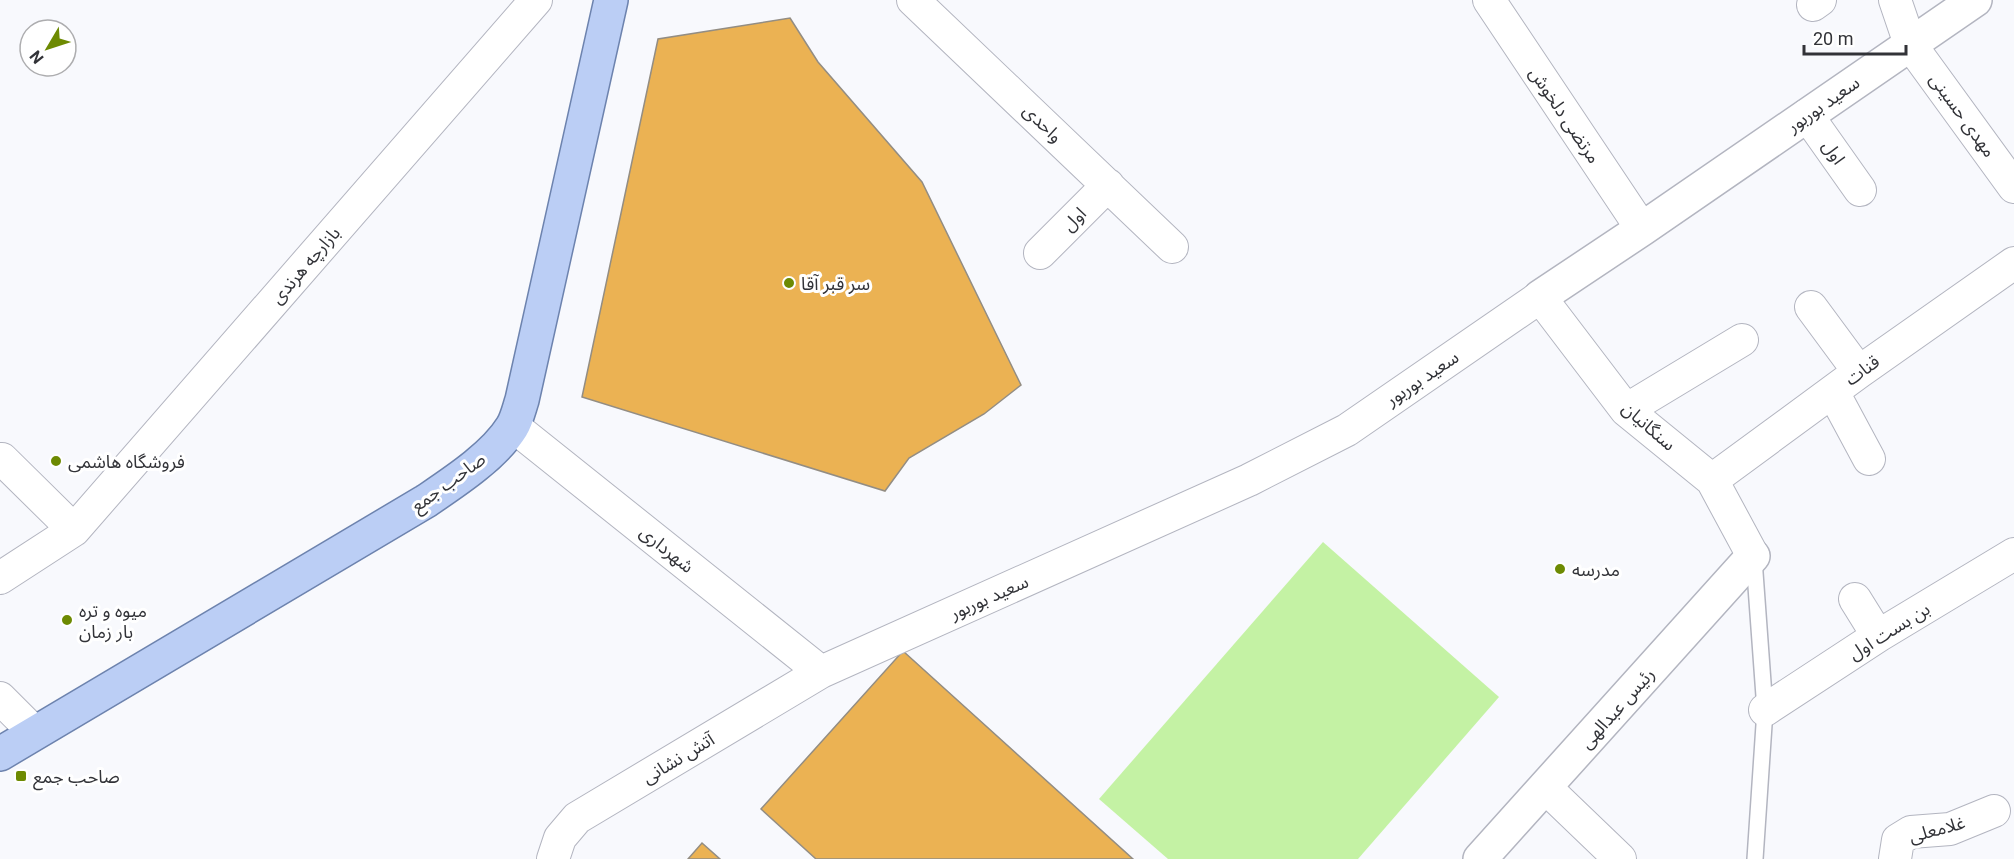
<svg xmlns="http://www.w3.org/2000/svg" width="2014" height="859" viewBox="0 0 2014 859" font-family="Roboto,'Noto Sans Arabic',sans-serif">
	<style>
		.green { fill: #c4f2a4 }
		.building { fill: #ebb253; stroke: #938d83; stroke-width: 1.5 }
		.lines { fill: none; stroke-linecap: round; stroke-linejoin: round }
		.service-casing { stroke: #b3b5c0; stroke-width: 18 }
		.minor-casing { stroke: #b3b5c0; stroke-width: 34 }
		.tertiary-casing { stroke: #b3b5c0; stroke-width: 36 }
		.primary-casing { stroke: #6d83ae; stroke-width: 36 }
		.service { stroke: #fff; stroke-width: 15 }
		.minor { stroke: #fff; stroke-width: 32 }
		.tertiary { stroke: #fff; stroke-width: 33 }
		.primary { stroke: #bbcef5; stroke-width: 33 }
		.poi-dot { fill: #6d8a02; stroke: #fff; stroke-width: 2 }
		.labels { text-anchor: middle; dominant-baseline: central; stroke-width: 6; stroke-linejoin: round; paint-order: stroke }
		.street-label { font-size: 18px; fill: #323338; stroke: #fff }
		.poi-label { font-size: 18px; fill: #323338; stroke: #fff; text-anchor: start }
	</style>
	<rect width="100%" height="100%" fill="#f8f9fd"/>
	<path class="green" d="M1323,542L1499,697L1358,859H1168L1099,799Z"/>
	<path class="building" d="M790,18L818,62L922,182L1021,385L984,414L909,458L885,491L582,397L658,39Z
		M903,651L1133,859H816L761,809Z
		M702,843L720,859H688Z"/>
	<g class="lines">
		<g class="service-casing">
			<path id="service" d="M1754,559L1765,710L1755,859"/>
		</g>
		<g class="minor-casing">
			<path id="minor" d="M913,0L1172,247
				M1489,0L1642,229
				M1895,0L1910,44L2014,187
				M1813,5L1820,0
				M1807,115L1860,190
				M1040,253L1108,185
				M1811,307L1859,372
				M1833,392L1869,459
				M1626,410L1742,340
				M513,426L821,672
				M0,461L2,459L74,530L0,578
				M1712,480L1859,372L2014,263
				M74,530L536,0
				M1855,599L1878,636
				M0,698L35,733
				M1765,710L1878,636L2014,554
				M1545,787L1620,859
				M553,859L560,838L577,818L821,672L1249,480L1347,430L1540,297L1626,410L1712,480L1753,556
				M1895,859L1898,840L1911,832L1950,829L1994,811"/>
		</g>
		<g class="tertiary-casing">
			<path id="tertiary" d="M1540,297L1642,229L1975,0
				M1480,859L1753,556"/>
		</g>
		<g class="primary-casing">
			<path id="primary" d="M0,754L426,501C454,482 494,456 512,427C517,419 519,409 522,400L611,0"/>
		</g>
		<use href="#service" class="service"/>
		<use href="#minor" class="minor"/>
		<use href="#tertiary" class="tertiary"/>
		<use href="#primary" class="primary"/>
	</g>
	<g class="poi-dot">
		<circle cx="789" cy="283" r="6"/>
		<circle cx="56" cy="461" r="6"/>
		<circle cx="1560" cy="569" r="6"/>
		<circle cx="67" cy="620" r="6"/>
		<rect x="15" y="770" width="12" height="12" rx="3"/>
	</g>
	<g class="labels">
		<g class="street-label">
			<text transform="translate(1823 104) rotate(-35)">سعید بوربور</text>
			<text transform="translate(1565 115) rotate(56)">مرتضی دلخوش</text>
			<text transform="translate(1963 115) rotate(54)">مهدی حسینی</text>
			<text transform="translate(1043 123) rotate(44)">واحدی</text>
			<text transform="translate(1834 152) rotate(55)">اول</text>
			<text transform="translate(1074 219) rotate(-45)">اول</text>
			<text transform="translate(305 265) rotate(-49)">بازارچه هرندی</text>
			<text transform="translate(1862 370) rotate(-36)">قنات</text>
			<text transform="translate(1422 378) rotate(-34)">سعید بوربور</text>
			<text transform="translate(1649 426) rotate(41)">سنگانیان</text>
			<text transform="translate(448 482) rotate(-36)">صاحب جمع</text>
			<text transform="translate(667 549) rotate(39)">شهرداری</text>
			<text transform="translate(989 597) rotate(-24)">سعید بوربور</text>
			<text transform="translate(1889 631) rotate(-32)">بن بست اول</text>
			<text transform="translate(1617 708) rotate(-48)">رئیس عبدالهی</text>
			<text transform="translate(678 758) rotate(-31)">آتش نشانی</text>
			<text transform="translate(1937 829) rotate(-15)">غلامعلی</text>
		</g>
		<g class="poi-label">
			<text x="801" y="283">سر قبر آقا</text>
			<text x="68" y="461">فروشگاه هاشمی</text>
			<text x="1572" y="569">مدرسه</text>
			<text x="79" y="610">میوه و تره<tspan x="79" dy="21">بار زمان</tspan></text>
			<text x="33" y="776">صاحب جمع</text>
		</g>
	</g>
	<g transform="translate(48 48) rotate(231)"><circle r="28" fill="#ffffff" stroke="#adadaf" stroke-width="1.5"/>
	<path d="M0-4.5L10 22L0 15L-10 22Z" fill="#6d8a02"/>
	<text y="-9" font-size="16" font-weight="bold" text-anchor="middle" fill="#323338">N</text>
	</g>
	<path d="M1804 45v9h102v-9" fill="none" stroke="#323338" stroke-width="3"/>
	<text x="1813" y="45" font-size="18" fill="#323338" stroke="#ffffff" stroke-width="4.5" paint-order="stroke">20 m</text>
</svg>
